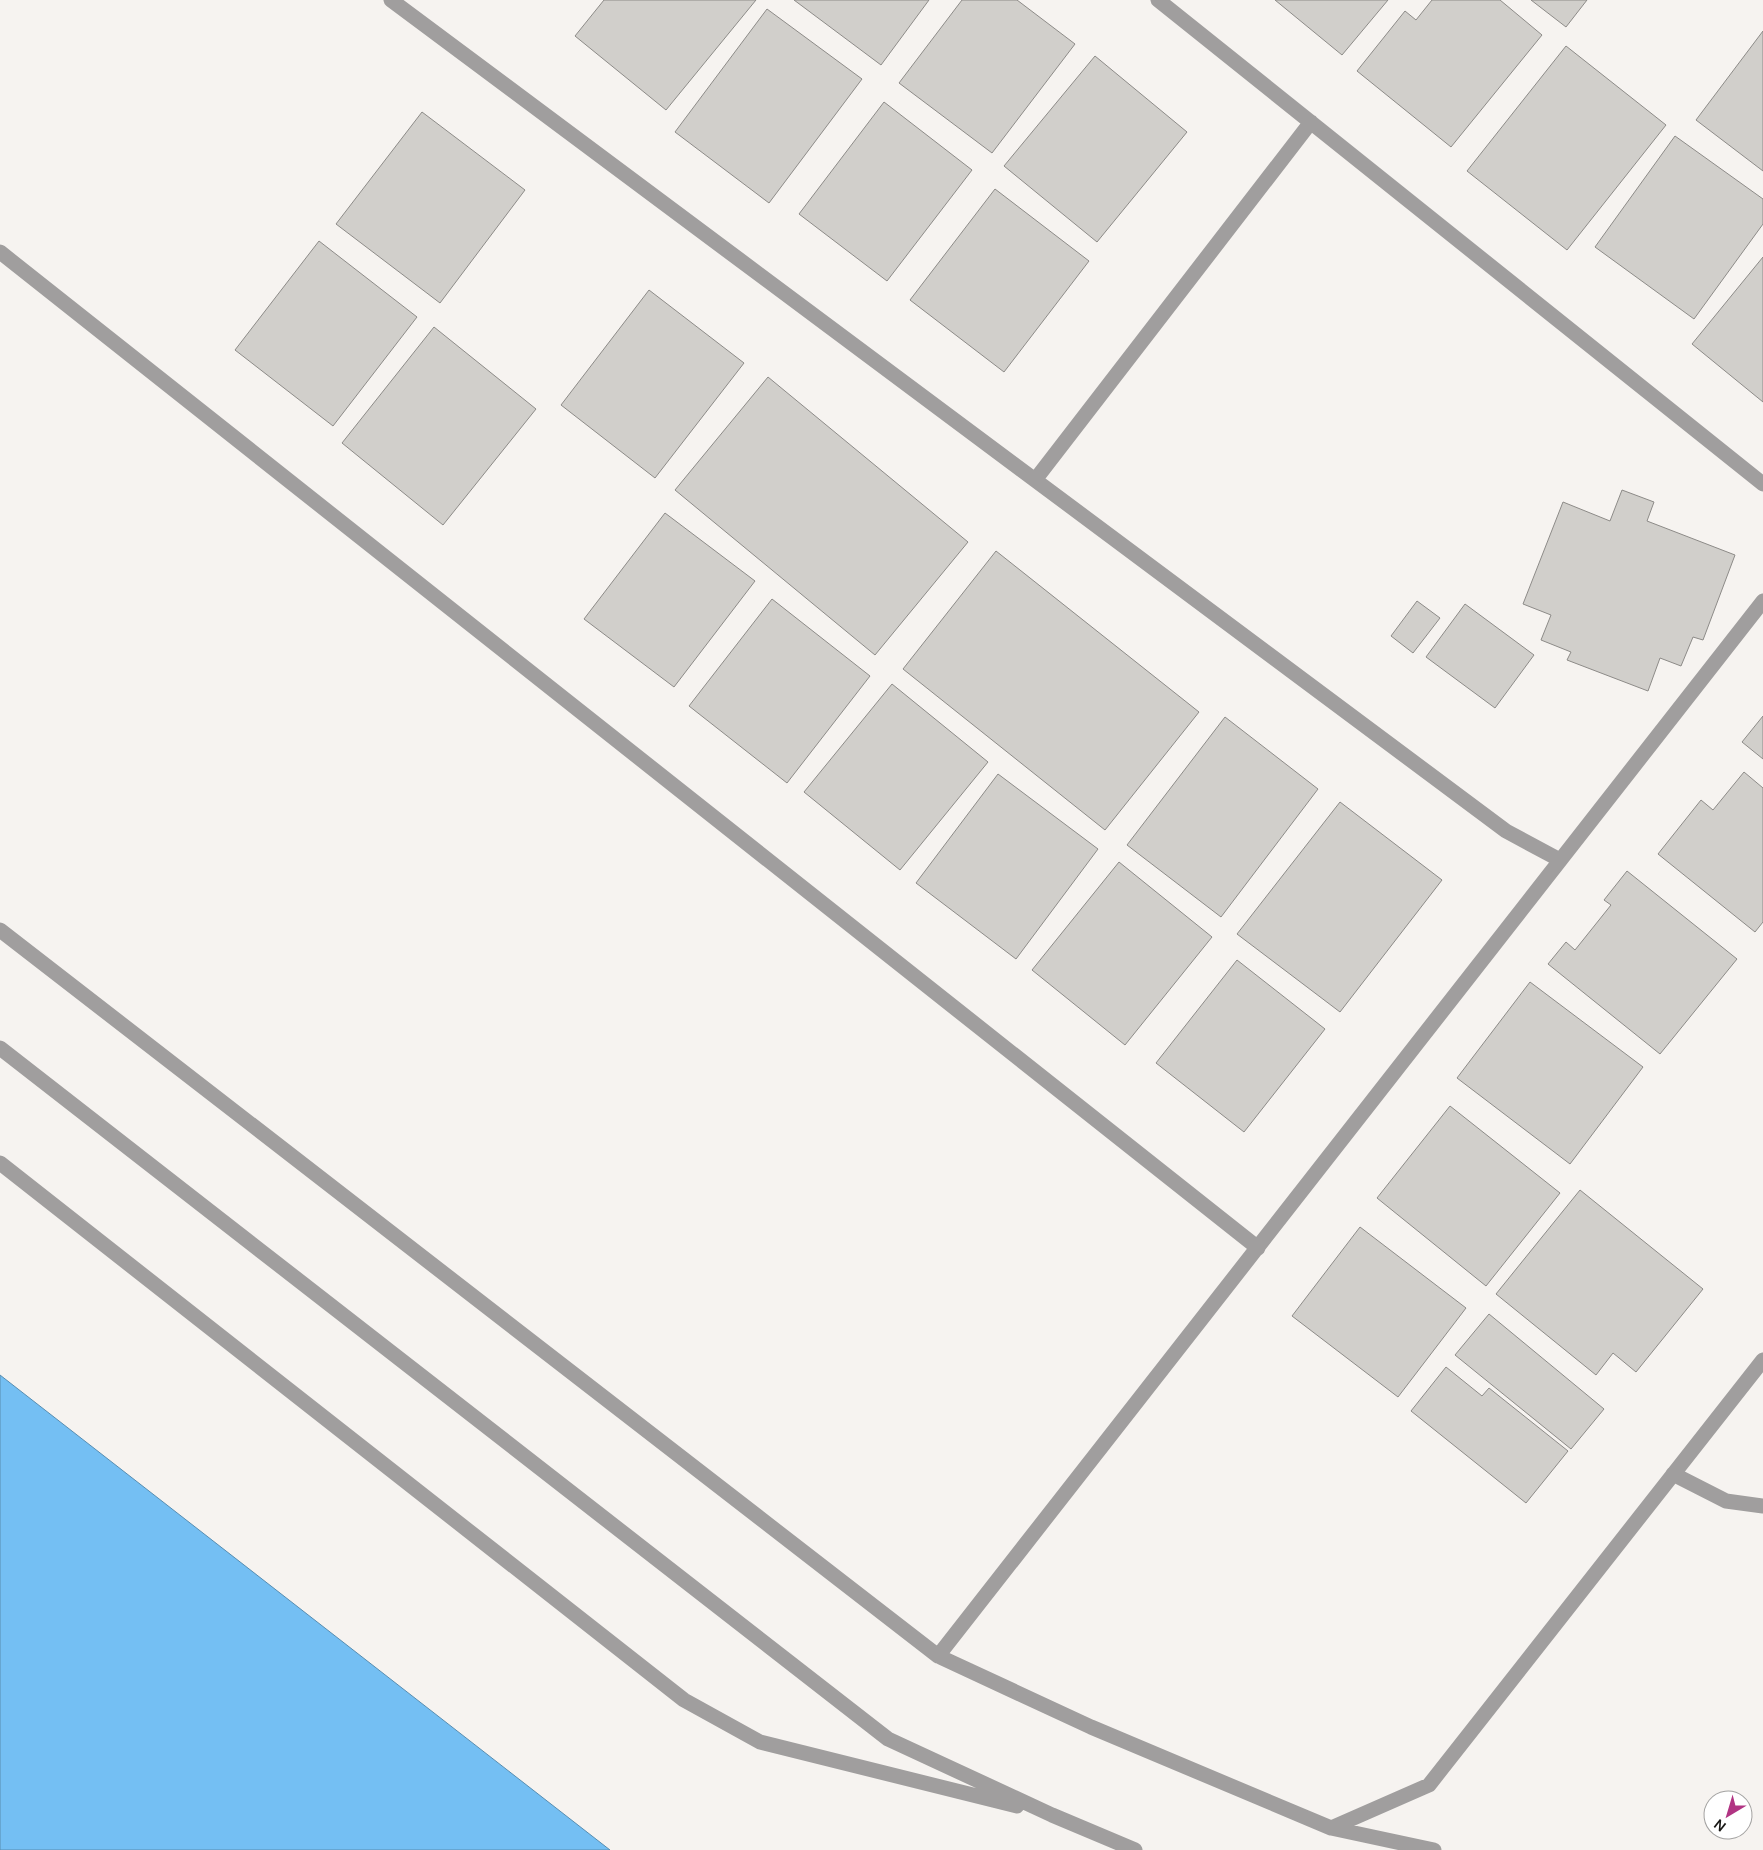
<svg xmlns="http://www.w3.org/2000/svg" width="1763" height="1850" viewBox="0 0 1763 1850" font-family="Manrope,sans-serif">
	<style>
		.water { fill: #74bff3; stroke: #588db0 }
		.building { fill: #d1cfcb; stroke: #8d8b88 }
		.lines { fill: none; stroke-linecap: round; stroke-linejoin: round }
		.minor { stroke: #a09e9e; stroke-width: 15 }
	</style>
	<rect width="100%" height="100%" fill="#f6f3f0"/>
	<path class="water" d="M0,1375L610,1850H0Z"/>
	<path class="building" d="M604,0H756L666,110L575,36Z
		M794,0H929L881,65Z
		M962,0H1017L1075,44L992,153L899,83Z
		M1275,0H1388L1342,55Z
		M1432,0H1500L1542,35L1451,147L1357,71L1405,11L1416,20Z
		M1531,0H1587L1566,27Z
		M767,9L862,79L769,203L675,132Z
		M1763,31V171L1696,120Z
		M1566,46L1666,125L1567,250L1467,171Z
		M1095,56L1187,132L1097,242L1004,166Z
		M884,102L972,170L887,281L799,214Z
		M422,112L525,190L440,303L336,224Z
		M1675,136L1763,199V224L1694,319L1595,247Z
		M995,189L1089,261L1004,372L910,300Z
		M319,241L417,317L333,426L235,350Z
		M1763,257V402L1692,344Z
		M649,290L744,363L655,478L561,405Z
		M434,327L536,409L443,525L342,443Z
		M768,377L968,542L875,655L675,490Z
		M1622,490L1654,502L1647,521L1735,555L1703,640L1693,637L1681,666L1660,658L1648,691L1567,660L1571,652L1541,640L1551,615L1523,604L1563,502L1610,521Z
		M665,513L755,581L674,687L584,619Z
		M996,551L1199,712L1105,830L903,669Z
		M772,599L870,676L787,783L689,706Z
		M1417,601L1440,618L1413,653L1391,636Z
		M1465,604L1534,655L1495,708L1426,657Z
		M892,684L988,762L900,870L804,792Z
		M1763,716V759L1742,742Z
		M1225,717L1318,789L1221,917L1127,845Z
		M1744,772L1763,788V922L1755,932L1658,854L1701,800L1713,810Z
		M998,774L1098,849L1016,959L916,883Z
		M1340,802L1442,880L1340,1012L1237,934Z
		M1119,862L1212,937L1125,1045L1032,970Z
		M1627,871L1737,959L1660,1054L1548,964L1566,942L1575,950L1611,905L1604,900Z
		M1237,960L1325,1029L1244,1132L1156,1063Z
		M1530,982L1643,1067L1570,1164L1457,1078Z
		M1450,1106L1560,1193L1486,1286L1377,1198Z
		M1580,1190L1703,1289L1636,1372L1613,1353L1596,1375L1496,1294Z
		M1360,1227L1466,1308L1398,1397L1292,1316Z
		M1489,1314L1604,1409L1571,1449L1455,1355Z
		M1446,1367L1482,1396L1489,1388L1568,1451L1526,1503L1411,1411Z"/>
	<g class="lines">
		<path class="minor" d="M391,0L1506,831L1560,860
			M1158,0L1763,484
			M0,252L1258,1248
			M1035,480L1311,122
			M0,930L938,1656L1091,1727L1331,1828L1434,1850
			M0,1048L888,1739L1052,1815L1135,1850
			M0,1163L684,1700L760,1742L1017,1806
			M1673,1474L1726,1501L1763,1506
			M938,1656L1763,601
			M1331,1828L1429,1785L1763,1360"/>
	</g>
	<g transform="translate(1728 1815) rotate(218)"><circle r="24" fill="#ffffff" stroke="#a3a2a1"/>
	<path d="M0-4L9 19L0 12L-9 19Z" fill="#b13483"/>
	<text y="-8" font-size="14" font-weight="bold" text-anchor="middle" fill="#181715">N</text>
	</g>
</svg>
